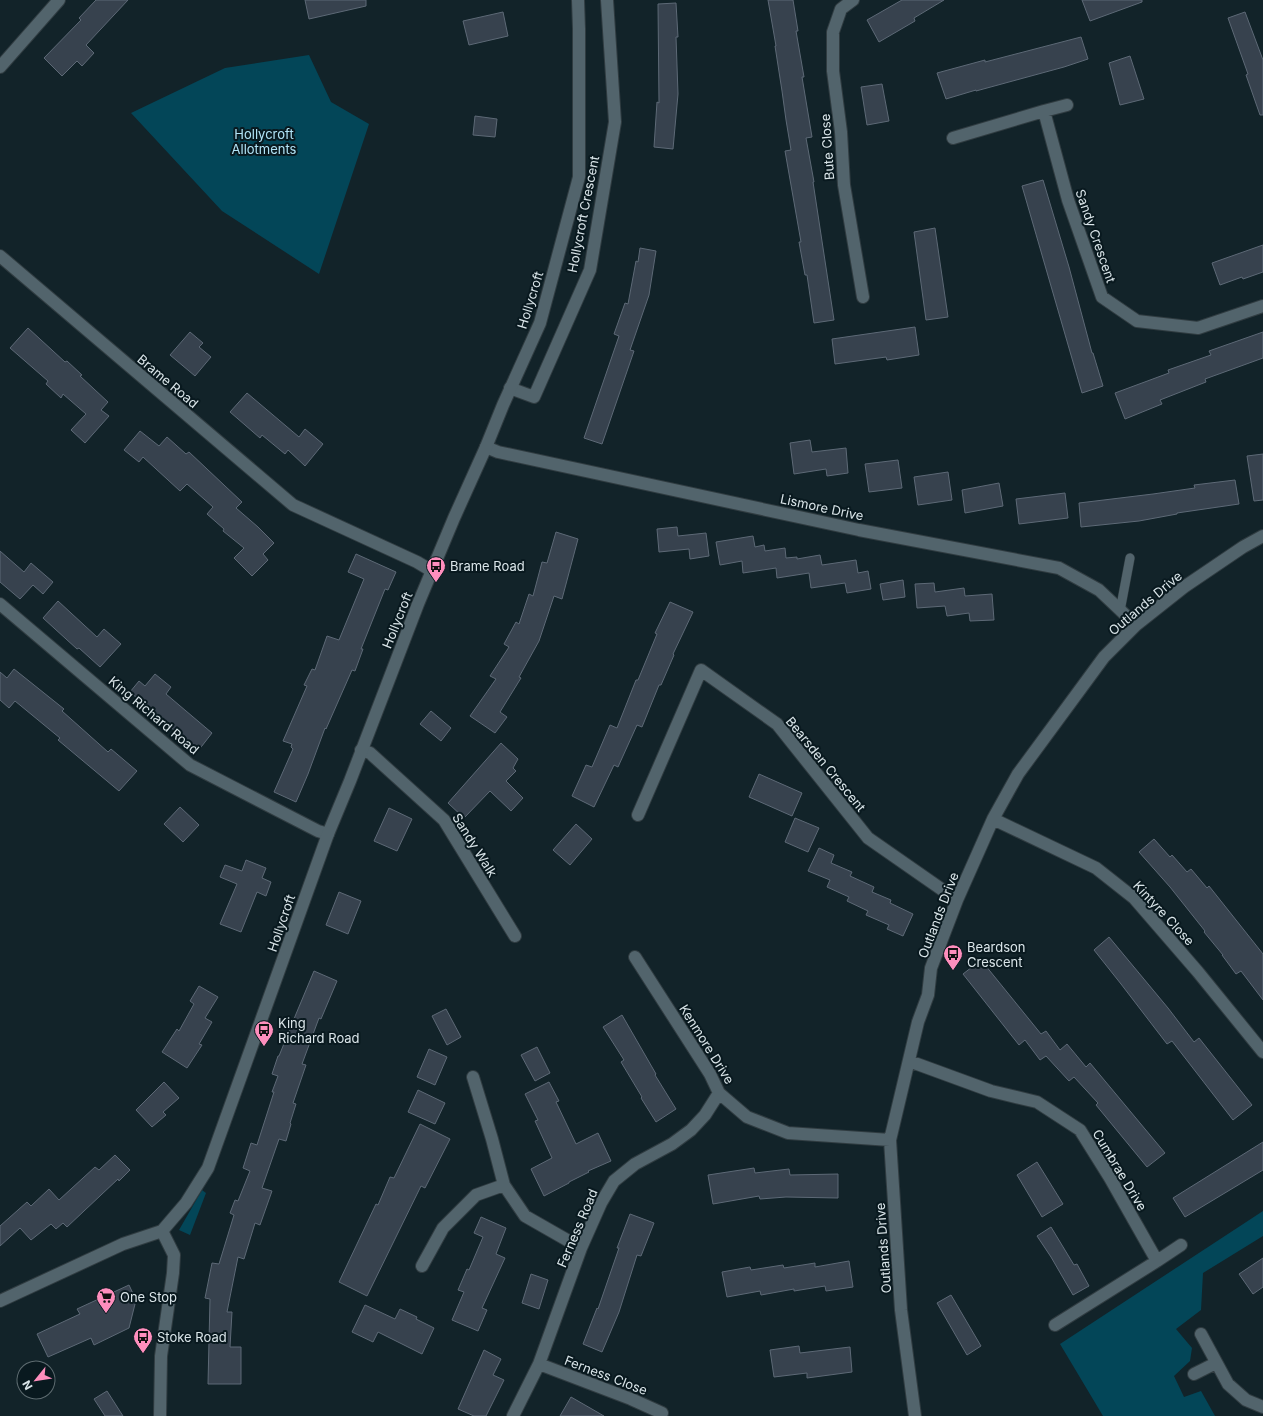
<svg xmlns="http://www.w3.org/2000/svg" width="1263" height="1416" viewBox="0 0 1263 1416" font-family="Inter,sans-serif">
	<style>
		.green { fill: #034658 }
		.building { fill: #37424e; stroke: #5d6976 }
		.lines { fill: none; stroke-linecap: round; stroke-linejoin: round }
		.service-casing { stroke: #303c41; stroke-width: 10 }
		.minor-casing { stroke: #303c41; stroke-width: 14 }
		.tertiary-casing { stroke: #303c41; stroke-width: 14 }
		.service { stroke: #52646c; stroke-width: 9 }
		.minor { stroke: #52646c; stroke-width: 12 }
		.tertiary { stroke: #52646c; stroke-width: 12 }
		.labels { text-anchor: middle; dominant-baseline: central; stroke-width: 4; stroke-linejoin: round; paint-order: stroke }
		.park-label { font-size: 13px; fill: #b1e3f6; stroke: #09191f }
		.street-label { font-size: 13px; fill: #dae5e9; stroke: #09191f }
		.poi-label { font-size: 13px; fill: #dae5e9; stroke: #09191f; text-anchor: start }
	</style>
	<rect width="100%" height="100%" fill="#122329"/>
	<path class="green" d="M309,55L331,102L369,124L319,274L222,211L131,113L225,68Z
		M202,1190L206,1193L190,1235L179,1230Z
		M1263,1211V1236L1203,1273L1201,1310L1176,1329L1192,1348L1190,1361L1174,1376L1184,1397L1201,1391L1215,1416H1103L1060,1344Z"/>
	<path class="building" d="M96,0H128L86,45L94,53L82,66L77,61L62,76L44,58L81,20L79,18Z
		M305,0H366V6L309,19Z
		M768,0H793L798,31H796L804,77H802L812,137L806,138L814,182H813L834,320L814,323L807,275H805L799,242H801L785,151L791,150L786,120L782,91L775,46H776Z
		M902,0H944L914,18L915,21L879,42L867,20Z
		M1082,0H1142V2L1090,21Z
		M676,3L678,37H676L678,94L673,149L654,147L657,102L659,103L658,4Z
		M503,12L508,36L469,45L463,21Z
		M1245,12L1263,60V115H1260L1246,75L1248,74L1228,18Z
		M1081,37L1088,59L1064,67L976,91V90L946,99L937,73L985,60V62Z
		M1130,56L1144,99L1120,105L1109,63Z
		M882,84L889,121L867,125L861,87Z
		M475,116L497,119L495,137L473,135Z
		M1043,180L1069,267L1092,353H1093L1103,386L1082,393L1022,186Z
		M935,228L948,317L926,320L914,232Z
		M1263,245V272L1243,279L1242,277L1220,285L1212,263Z
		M640,248L656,251L649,295L630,350L634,351L602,444L584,438L619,336L614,334L625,303L628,304L636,261L638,262Z
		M915,327L919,355L887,360L886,357L835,364L832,339Z
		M28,328L65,362L67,361L82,375L80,376L108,402L101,410L109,416L85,443L71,430L86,414L63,394L61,398L46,384L48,381L10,348Z
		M190,332L203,343L199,347L211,357L195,376L170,355Z
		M1263,332V358L1205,379L1206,382L1160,400L1162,404L1125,419L1115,393L1169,373L1168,370L1211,355L1209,351Z
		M247,393L299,437L305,429L323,444L305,466L288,450L285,454L262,435L260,438L230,412Z
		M140,431L159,446L167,437L186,454L189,452L242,502L236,508L258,527L274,543L263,554L268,560L252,576L234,558L244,548L223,531L224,529L207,514L213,507L187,484L180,491L143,457L139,462L124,450Z
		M810,440L812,452L846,448L848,473L827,476L826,469L794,474L790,443Z
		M1263,454V500L1254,501L1247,456Z
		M898,460L902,488L869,492L865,464Z
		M948,472L952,500L918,505L914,477Z
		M1235,480L1239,504L1177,513V514L1139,521L1081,527L1079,503L1153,494L1195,488L1194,485Z
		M999,483L1003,506L965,513L962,490Z
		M1065,493L1068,518L1019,524L1016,499Z
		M677,527L678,536L706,533L709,556L690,559L689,549L659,552L657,529Z
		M556,532L578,539L562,599L554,596L539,641L519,677L521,678L500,712L507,717L495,733L470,716L496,679L490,676L509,647L504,644L516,622L519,624L529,594L533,596L542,562L547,563Z
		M753,536L755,547L764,545L765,551L785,548L786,558L797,557V559L820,555L822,565L856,560L858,573L868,571L871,589L847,593L845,583L811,588L809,573L777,578L776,568L743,573L742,561L720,565L716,542Z
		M0,551L24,572L31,563L53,582L43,594L33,585L20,599L0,582Z
		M356,554L396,572L388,590L385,589L361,649H363L355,671L352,670L326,729L325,728L308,774L296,802L274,792L293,749L291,747L292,744L283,741L307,686L304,685L312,669L315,670L327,636L339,640L364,579L348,572Z
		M903,580L905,597L883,600L880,584Z
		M934,583L935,592L964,588L965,596L992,594L994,620L970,621L969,613L947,616L945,606L917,608L915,584Z
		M58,601L97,637L104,629L121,644L100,667L79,648L77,649L43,618Z
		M670,602L693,612L673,654L674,655L661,685H659L642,727L637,725L618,767L614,765L594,807L572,796L586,765L592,767L610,725L617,728L636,680H638L657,634L655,633Z
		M14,669L64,709L62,711L108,752L111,749L137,771L119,791L58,740L60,738L15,701L9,708L0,700V672L7,678Z
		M155,674L171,687L166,694L212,733L198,751L130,692L139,681L145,686Z
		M431,711L451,728L441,741L420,724Z
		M501,743L518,759L513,768L516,771L506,781L523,798L511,811L490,791L464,818L448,803Z
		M759,774L802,793L792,816L749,797Z
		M180,807L199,825L183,842L164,824Z
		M389,808L412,819L397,851L374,841Z
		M795,818L819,828L808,852L785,842Z
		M576,824L592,839L570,865L553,850Z
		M1154,839L1170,857L1172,855L1187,872L1191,869L1207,888L1209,886L1263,954V1000L1241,971L1236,974L1222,955H1223L1204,932L1205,931L1170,887L1139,852Z
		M819,848L834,855L831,863L852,872L850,876L874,887L872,892L891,900L890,903L913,914L903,936L887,929L889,925L866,915L868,911L847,901L849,897L827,887L830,880L808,871Z
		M246,860L266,868L262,878L271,882L266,896L257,892L241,932L220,924L237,884L220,877L225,865L242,871Z
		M339,892L361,901L348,934L326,925Z
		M1109,937L1168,1008L1194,1042L1199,1038L1252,1105L1233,1120L1172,1041L1167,1044L1121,984L1094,950Z
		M981,960L1041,1034L1046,1031L1060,1050L1067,1044L1086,1067L1090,1063L1165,1153L1147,1167L1096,1105L1098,1103L1074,1077L1069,1081L1046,1056L1040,1060L1025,1040L1019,1045L963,974Z
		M314,971L337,981L321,1019L319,1018L302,1064L306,1065L293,1103L296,1104L290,1123L291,1124L286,1141L279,1139L262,1188L272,1191L260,1225L255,1223L244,1259L238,1257L227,1312H232L230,1347H241V1384H208L210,1299L205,1298L212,1263L219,1264L234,1215L230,1213L235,1200L238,1201L250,1171L243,1168L251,1143L257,1145L274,1092H272L278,1076L272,1074L278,1056H279L296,1014Z
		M199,986L218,997L205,1018L212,1022L199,1044L202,1045L187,1068L162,1052L177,1029L179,1031L194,1004L190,1001Z
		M446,1009L461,1037L447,1045L432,1016Z
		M622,1015L656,1074L655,1075L676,1109L656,1122L641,1098L642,1097L621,1062L624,1060L603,1027Z
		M537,1047L550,1073L535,1081L521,1055Z
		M429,1049L447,1057L435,1085L417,1077Z
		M164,1082L179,1098L163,1112L166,1115L152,1127L136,1110Z
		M549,1082L559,1101L556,1102L576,1144L598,1133L611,1161L588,1171L589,1172L569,1182V1183L544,1196L531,1169L552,1158L535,1121L538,1120L525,1094Z
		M418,1090L445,1103L435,1124L408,1112Z
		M420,1124L450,1139L425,1188L421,1186L367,1296L339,1282L376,1204L378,1205L390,1177L394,1178Z
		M1263,1142V1170L1185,1217L1173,1198Z
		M115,1155L130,1170L119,1181L118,1179L67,1227L63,1223L56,1229L51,1224L31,1240L20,1228L0,1246V1226L27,1202L31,1206L49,1189L59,1200L95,1167L99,1170Z
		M1037,1162L1063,1204L1042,1217L1017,1175Z
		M754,1168L755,1173L789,1169L790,1175L838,1174V1198L786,1197L760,1199L759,1196L713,1204L708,1175Z
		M630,1214L654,1223L641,1256L637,1255L619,1312L602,1352L583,1344L597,1308L598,1309L619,1248H617Z
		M481,1217L506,1228L496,1254L505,1258L482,1308L487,1310L478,1331L452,1320L464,1292L458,1290L467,1269L469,1270L483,1237L474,1233Z
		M1051,1227L1074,1265L1077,1264L1089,1286L1073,1295L1051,1257L1037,1236Z
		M1263,1258V1287L1253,1294L1239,1274Z
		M849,1261L853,1287L826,1291L825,1286L794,1291V1289L761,1295L760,1291L727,1297L722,1272L750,1267L751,1270L783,1265L784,1268L815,1263V1267Z
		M531,1274L548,1280L539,1309L522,1303Z
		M129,1285L136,1300L129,1328L94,1345L91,1338L48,1357L37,1334L80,1314L77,1309Z
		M951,1295L981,1346L967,1355L937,1303Z
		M365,1305L395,1319L400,1309L417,1317L416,1319L434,1328L422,1354L378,1332L373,1342L352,1332Z
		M799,1346L800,1353L850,1347L852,1372L807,1378V1373L774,1377L770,1350Z
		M484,1350L501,1359L493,1375L504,1380L486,1416H474L458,1409Z
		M107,1391L123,1416H105L94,1399Z
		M571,1397L604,1416H560Z"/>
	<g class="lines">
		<g class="service-casing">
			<path id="service" d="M1120,611L1130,558"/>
		</g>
		<g class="minor-casing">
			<path id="minor" d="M853,0L841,9L833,32V71L841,132L844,185L863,297
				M0,67L59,0
				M1044,111L1068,200L1102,297L1137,321L1198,328L1263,306
				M953,138L1044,111L1067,105
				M0,256L293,505L417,562L432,571
				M510,388L534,397L590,270L615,122L607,0
				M486,447L498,452L859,530L1059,568L1099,590L1136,625
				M0,604L190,765L318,831L328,834
				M361,750L370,753L444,820L515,936
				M638,815L701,670L777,724L868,838L957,900
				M993,819L1096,868L1134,898L1198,972L1263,1052
				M635,957L710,1074L719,1093L747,1117L788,1133L890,1140
				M909,1061L991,1091L1037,1102L1080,1130L1110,1178L1157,1261L1055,1325
				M473,1077L492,1139L504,1185L525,1216L581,1248
				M1157,1261L1181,1245
				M422,1266L443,1228L476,1195L504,1185
				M1201,1334L1228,1384L1246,1400L1263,1407
				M539,1364L631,1399L662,1413
				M1194,1374L1216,1363
				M513,1416L539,1364L581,1248L601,1203L614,1181L635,1164L672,1144L691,1130L705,1115L719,1093
				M915,1416L901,1310L890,1140L918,1022L928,995L931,968L957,900L993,819L1018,774L1104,657L1136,625L1184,587L1243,547L1263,536"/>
		</g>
		<g class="tertiary-casing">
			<path id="tertiary" d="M162,1231L186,1203L208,1168L328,834L350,781L418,604L454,518L486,447L503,405L540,323L579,177V29L578,0
				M0,1301L123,1244L162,1231
				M160,1416L161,1356L173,1273L174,1255L162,1231"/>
		</g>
		<use href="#service" class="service"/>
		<use href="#minor" class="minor"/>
		<use href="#tertiary" class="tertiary"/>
	</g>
	<defs>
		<g id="bus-pin" transform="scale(1)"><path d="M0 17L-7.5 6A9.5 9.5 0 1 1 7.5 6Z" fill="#fe8ebd" stroke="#09191f"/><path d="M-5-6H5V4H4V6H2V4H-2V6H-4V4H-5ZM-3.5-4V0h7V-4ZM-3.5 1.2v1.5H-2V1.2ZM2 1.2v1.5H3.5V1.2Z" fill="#111"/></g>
		<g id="supermarket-pin" transform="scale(1)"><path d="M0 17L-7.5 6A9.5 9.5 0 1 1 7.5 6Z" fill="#fe8ebd" stroke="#09191f"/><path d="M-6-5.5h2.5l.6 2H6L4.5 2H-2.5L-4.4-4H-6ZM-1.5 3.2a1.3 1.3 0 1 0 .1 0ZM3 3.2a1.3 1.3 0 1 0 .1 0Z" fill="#111"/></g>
	</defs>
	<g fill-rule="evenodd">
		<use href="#bus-pin" x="436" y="566"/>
		<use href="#bus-pin" x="953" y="954"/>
		<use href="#bus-pin" x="264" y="1030"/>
		<use href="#supermarket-pin" x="106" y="1297"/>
		<use href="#bus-pin" x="143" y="1337"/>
	</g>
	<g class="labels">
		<g class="park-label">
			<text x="264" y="134">Hollycroft<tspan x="264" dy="15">Allotments</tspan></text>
		</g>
		<g class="street-label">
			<text transform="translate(827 147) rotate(-94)">Bute Close</text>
			<text transform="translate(583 214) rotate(-79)">Hollycroft Crescent</text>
			<text transform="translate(1096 236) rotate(71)">Sandy Crescent</text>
			<text transform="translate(530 300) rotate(-73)">Hollycroft</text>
			<text transform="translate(168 381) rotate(40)">Brame Road</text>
			<text transform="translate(822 507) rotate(12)">Lismore Drive</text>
			<text transform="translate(1145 603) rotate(-40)">Outlands Drive</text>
			<text transform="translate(397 620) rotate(-68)">Hollycroft</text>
			<text transform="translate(154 715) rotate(40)">King Richard Road</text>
			<text transform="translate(826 764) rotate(51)">Bearsden Crescent</text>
			<text transform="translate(475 845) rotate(58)">Sandy Walk</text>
			<text transform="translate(1164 913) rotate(47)">Kintyre Close</text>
			<text transform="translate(938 915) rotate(-69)">Outlands Drive</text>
			<text transform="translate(281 923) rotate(-71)">Hollycroft</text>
			<text transform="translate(707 1044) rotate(58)">Kenmore Drive</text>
			<text transform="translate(1120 1170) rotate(59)">Cumbrae Drive</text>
			<text transform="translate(577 1228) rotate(-67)">Ferness Road</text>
			<text transform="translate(883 1248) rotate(-94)">Outlands Drive</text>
			<text transform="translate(606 1375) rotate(21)">Ferness Close</text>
		</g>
		<g class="poi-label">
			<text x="450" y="566">Brame Road</text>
			<text x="967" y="947">Beardson<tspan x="967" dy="15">Crescent</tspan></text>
			<text x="278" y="1023">King<tspan x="278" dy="15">Richard Road</tspan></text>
			<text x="120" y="1297">One Stop</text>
			<text x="157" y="1337">Stoke Road</text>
		</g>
	</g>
	<g transform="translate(36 1380) rotate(240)"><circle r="19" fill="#09191f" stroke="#5d6b70"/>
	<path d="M0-3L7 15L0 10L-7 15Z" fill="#fe8ebd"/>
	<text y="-6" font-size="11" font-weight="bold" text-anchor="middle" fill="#dae5e9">N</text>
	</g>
</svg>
